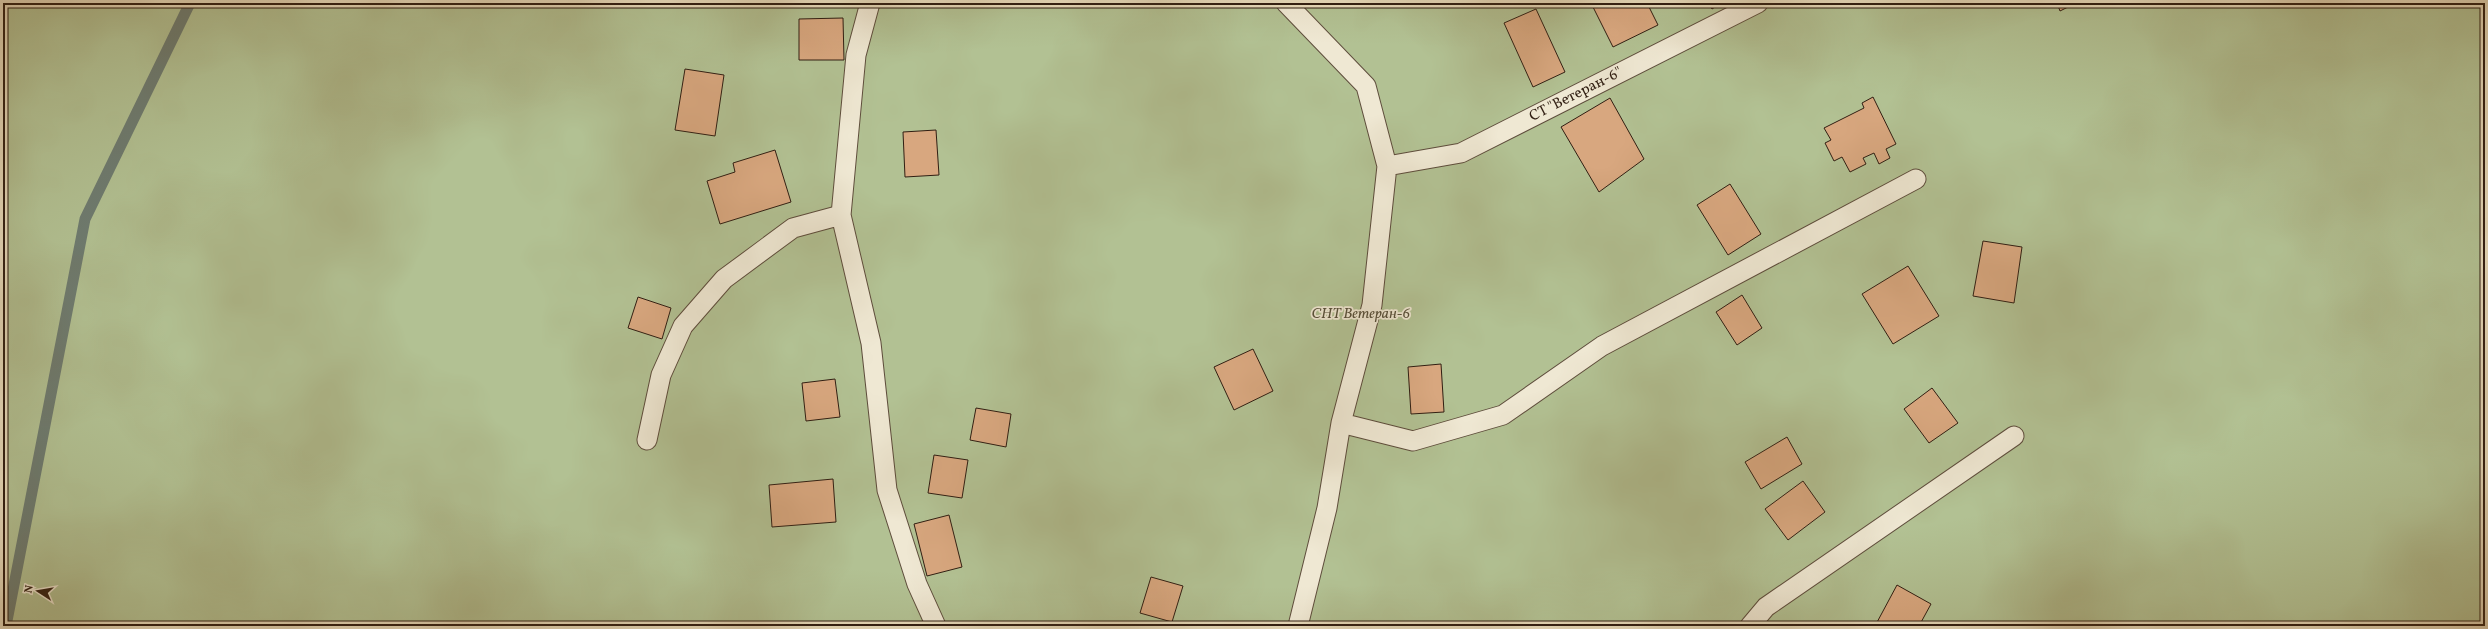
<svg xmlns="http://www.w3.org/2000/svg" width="2488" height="629" viewBox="0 0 2488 629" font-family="Vollkorn,serif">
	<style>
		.green { fill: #b2c193; stroke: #717052 }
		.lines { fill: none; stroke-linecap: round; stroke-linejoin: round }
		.stream { stroke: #6e7c71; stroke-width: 11 }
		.building { fill: #d8a77f; stroke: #301e12 }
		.lane-casing { stroke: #5e4d3c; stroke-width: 21 }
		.lane { stroke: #efe8d3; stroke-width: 19 }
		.labels { text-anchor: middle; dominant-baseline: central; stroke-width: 3.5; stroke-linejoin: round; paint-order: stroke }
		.street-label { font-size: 15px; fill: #301e12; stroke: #efe8d3 }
		.park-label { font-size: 15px; font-style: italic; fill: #574f39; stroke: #efe8d3 }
	</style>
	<rect width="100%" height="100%" fill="#e7dbbc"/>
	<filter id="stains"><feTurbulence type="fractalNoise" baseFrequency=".005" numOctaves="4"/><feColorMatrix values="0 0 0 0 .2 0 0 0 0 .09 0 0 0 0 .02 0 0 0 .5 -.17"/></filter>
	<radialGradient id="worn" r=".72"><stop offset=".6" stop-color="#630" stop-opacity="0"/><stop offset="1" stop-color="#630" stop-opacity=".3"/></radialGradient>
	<path class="green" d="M3,3H2485V626H3Z"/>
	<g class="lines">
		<path class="stream" d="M6,626L85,219L190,3"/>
	</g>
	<path class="building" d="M1591,3H1647L1658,25L1613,47Z
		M1708,3H1721L1712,9Z
		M2057,3H2076L2060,11Z
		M1536,9L1565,72L1533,87L1504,23Z
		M843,18L844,60H799V19Z
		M685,69L724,75L715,136L675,130Z
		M1873,97L1896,144L1886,149L1890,158L1879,164L1874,153L1863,158L1866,164L1850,172L1842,157L1834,161L1825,143L1831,140L1824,128L1864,108L1862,103Z
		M1610,98L1644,159L1599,192L1561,127Z
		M936,130L939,175L905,177L903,132Z
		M775,150L791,202L720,224L707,181L735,172L733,163Z
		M1730,184L1761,234L1728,255L1697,205Z
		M1983,241L2022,247L2014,303L1973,296Z
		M1908,266L1939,316L1893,344L1862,294Z
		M1742,295L1762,328L1737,345L1716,312Z
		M638,297L671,308L662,339L628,328Z
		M1253,349L1273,391L1234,410L1214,367Z
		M1441,364L1444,412L1411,414L1408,367Z
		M835,379L840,417L806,421L802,383Z
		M1932,388L1958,423L1929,443L1904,409Z
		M976,408L1011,414L1006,447L970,440Z
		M1787,437L1802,464L1761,489L1745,462Z
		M934,455L968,460L962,498L928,493Z
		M833,479L836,522L772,527L769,485Z
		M1803,481L1825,512L1788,540L1765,509Z
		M949,515L962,567L927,576L914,524Z
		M1151,577L1183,586L1172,622L1140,613Z
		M1897,585L1931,604L1919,626H1875Z"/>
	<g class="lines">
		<g class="lane-casing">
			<path id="lane" d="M870,3L856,55L841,215L871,343L887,490L917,584L936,626
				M1286,3L1366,86L1387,166L1372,305L1341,423L1327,508L1298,626
				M1387,166L1461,153L1758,3
				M1341,423L1413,441L1503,415L1602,346L1916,179
				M647,440L661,375L683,326L724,279L793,228L841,215
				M1750,626L1766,607L2014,436"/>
		</g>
		<use href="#lane" class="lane"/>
	</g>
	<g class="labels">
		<g class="street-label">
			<text transform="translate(1576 95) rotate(-27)">СТ "Ветеран-6"</text>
		</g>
		<g class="park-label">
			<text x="1361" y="314">СНТ Ветеран-6</text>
		</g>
	</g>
	<rect width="2488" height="629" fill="none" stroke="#e7dbbc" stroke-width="16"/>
	<rect x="4" y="4" width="2480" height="621" fill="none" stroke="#301e12" stroke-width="2"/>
	<rect x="8" y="8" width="2472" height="613" fill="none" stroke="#301e12"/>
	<g transform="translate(38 591) rotate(282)" stroke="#efe8d3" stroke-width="3" paint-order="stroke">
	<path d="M0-3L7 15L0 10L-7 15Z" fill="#301e12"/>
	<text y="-6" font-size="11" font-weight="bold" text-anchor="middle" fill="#301e12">N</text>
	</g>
	<rect width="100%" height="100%" filter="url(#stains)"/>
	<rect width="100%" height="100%" fill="url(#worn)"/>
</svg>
